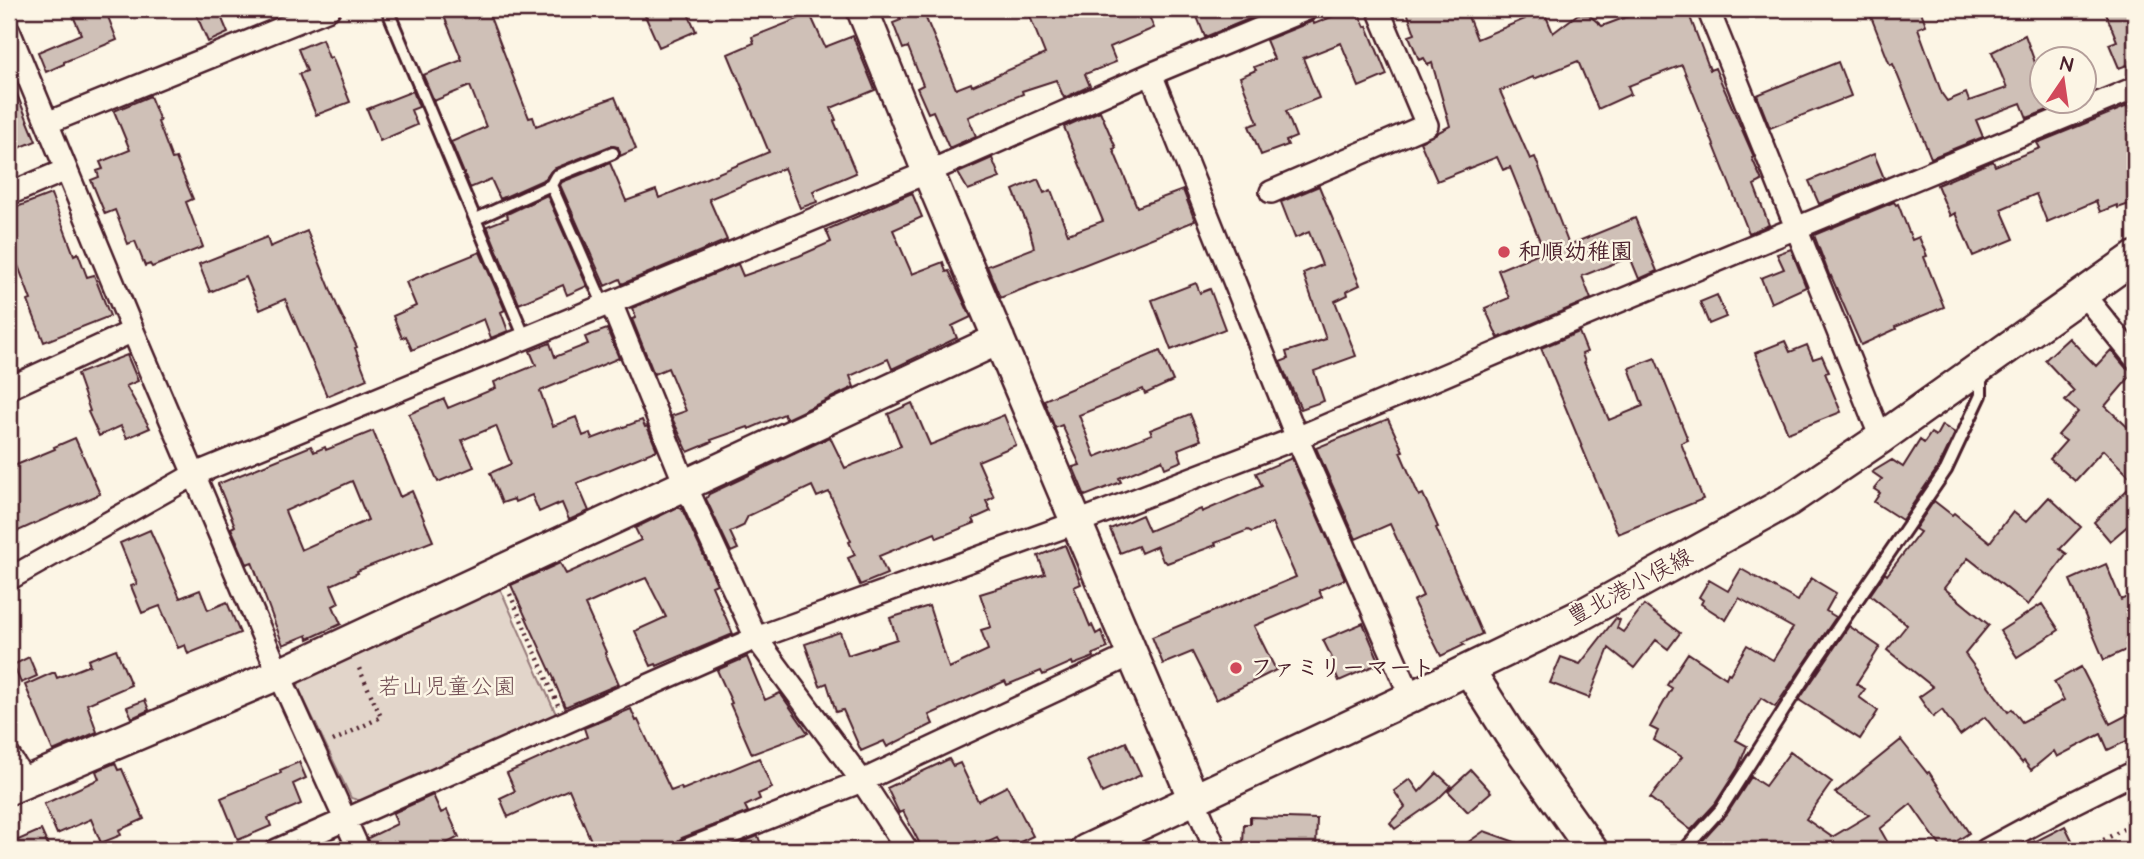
<svg xmlns="http://www.w3.org/2000/svg" width="2144" height="859" viewBox="0 0 2144 859" font-family="'Architects Daughter','Klee One',sans-serif">
	<style>
		.green { fill: #e2d5ca; stroke: #967a7a; stroke-width: 2 }
		.building { fill: #cfc0b7; stroke: #4a1f2b; stroke-width: 2; fill-rule: evenodd }
		.lines { fill: none; stroke-linecap: round; stroke-linejoin: round }
		.lane-casing { stroke: #4a1f2b; stroke-width: 16 }
		.street-casing { stroke: #4a1f2b; stroke-width: 26 }
		.secondary-casing { stroke: #4a1f2b; stroke-width: 35 }
		.path { stroke: #4a1f2b; stroke-width: 4.5; stroke-dasharray: 2 5; stroke-linecap: butt }
		.lane { stroke: #fcf5e5; stroke-width: 10 }
		.street { stroke: #fcf5e5; stroke-width: 21 }
		.secondary { stroke: #fcf5e5; stroke-width: 30 }
		.poi-dot { fill: #d1495b; stroke: #fcf5e5; stroke-width: 2.5 }
		.labels { text-anchor: middle; dominant-baseline: central; stroke-width: 5; stroke-linejoin: round; paint-order: stroke }
		.poi-label { font-size: 23px; font-weight: bold; fill: #4a1f2b; stroke: #fcf5e5; text-anchor: start }
		.street-label { font-size: 23px; fill: #4a1f2b; stroke: #fcf5e5 }
		.park-label { font-size: 23px; fill: #704c53; stroke: #fcf5e5 }
	</style>
	<rect width="100%" height="100%" fill="#fcf5e5"/>
	<filter id="ink" filterUnits="userSpaceOnUse"><feTurbulence type="fractalNoise" baseFrequency=".0143" numOctaves="2"/><feDisplacementMap in="SourceGraphic" scale="14" xChannelSelector="R" yChannelSelector="G"/><feConvolveMatrix kernelMatrix="1 2 1 2 8 2 1 2 1" color-interpolation-filters="sRGB"/></filter>
	<g filter="url(#ink)">
		<path class="green" d="M499,586L556,714L361,801L351,798L298,687L300,677Z"/>
		<path class="building" d="M70,9H105L117,40L64,62V64L46,72L38,52L81,34Z
			M194,9H218L228,33L208,42Z
			M441,9H487L529,118L533,117L536,126L615,97L636,149L620,156L618,147L610,146L553,169L545,179L500,199L491,179L470,188L451,142L486,127L470,86L434,101L423,75L462,60Z
			M642,9H686L696,31L659,47Z
			M897,9H922L956,89L971,83L972,86L1045,54L1027,9H1146L1154,28L1110,47L1116,62L1085,74L1090,86L1064,98L1056,80L1022,91L1023,94L968,117L976,136L949,148L933,111L928,113L917,88L923,85L908,47L903,49L893,23L901,20Z
			M1194,9H1273L1205,37Z
			M1351,9H1357L1365,27L1367,26L1387,75L1359,87L1341,43L1303,58L1319,98L1286,111L1296,137L1286,141L1288,145L1261,155L1249,126L1258,123L1240,77L1256,70L1254,67L1274,59L1266,40L1313,21L1314,24Z
			M1406,9H1465L1477,39L1525,19L1521,9H1543L1553,33L1578,14L1589,15L1602,26L1648,9H1687L1710,70L1715,68L1754,157L1752,158L1762,181L1754,185L1769,225L1749,233L1682,65L1628,86L1631,94L1598,109L1578,61L1534,79L1533,77L1500,91L1530,159L1535,157L1569,245L1635,218L1657,271L1639,279L1630,257L1582,276L1591,299L1498,338L1485,308L1509,298L1498,270L1544,251L1510,167L1503,170L1497,157L1437,181L1420,142L1450,126L1432,63L1428,65L1424,58L1419,60L1409,36L1415,34Z
			M1868,9H1920L1926,25L1918,28L1942,94L1947,101L1966,93L1969,101L2007,88L1992,52L2025,35L2042,82V102H2051L2053,108L2027,118L2021,103L1976,120L1983,137L1931,158L1893,64L1890,65Z
			M2104,9H2135V75L2132,76L2127,65L2119,68L2109,44L2117,41Z
			M810,14L825,47L853,36L875,90L831,108L836,120L834,121L856,173L813,191L817,202L800,208L784,168L709,199L727,240L622,284L620,279L605,286L560,185L562,182L610,163L626,201L656,190L659,198L769,152L728,54L754,43L752,37Z
			M322,39L329,58L332,57L350,102L316,115L299,74L307,71L298,49Z
			M1838,62L1851,96L1770,128L1757,95Z
			M9,75L36,141L9,152Z
			M413,91L419,107L411,110L417,125L380,141L367,109Z
			M150,96L160,121L158,122L172,159L176,158L193,199L186,202L203,247L152,267L150,264L145,266L135,241L128,244L115,210L105,214L91,180L99,177L97,171L103,169L100,162L130,150L114,111Z
			M2135,103V202L2118,208L2117,205L2100,212L2096,201L2047,222L2036,194L2001,209L2014,239L1973,256L1955,213L1950,216L1937,185L1993,161L1995,166L2040,148L2037,143Z
			M1100,111L1116,148L1113,149L1137,207L1183,190L1195,221L1000,298L987,266L1034,248L1030,231L1013,190L1038,179L1044,193L1051,190L1068,234L1103,221L1064,127Z
			M1874,154L1884,178L1819,204L1809,181Z
			M992,158L1000,178L968,190L958,173Z
			M1319,186L1360,285L1347,291L1348,295L1335,301L1356,356L1314,371L1324,401L1301,409L1280,362L1288,359L1286,352L1326,339L1303,273L1322,265L1309,232L1295,238L1281,202Z
			M912,193L922,217L893,230L912,274L943,262L946,272L949,271L971,317L952,326L957,338L892,369L888,359L850,376L854,387L786,419L784,414L749,429L748,427L711,440L712,442L688,452L671,416L686,411L668,368L654,374L632,319L636,318L632,308L738,264L743,276L799,256L831,242L826,230Z
			M51,194L74,255L78,253L87,277L94,275L110,316L44,342L28,301L31,300L14,255L9,257V210Z
			M547,195L587,286L567,295L563,285L519,304L487,226L508,218L507,214Z
			M1894,202L1896,205L1898,204L1912,240L1919,237L1927,256L1924,257L1944,307L1895,327L1896,329L1861,345L1831,276L1830,277L1814,235Z
			M307,231L338,308L357,347L355,348L367,379L327,396L285,299L260,310L246,277L210,292L199,264L267,237L270,247Z
			M1791,249L1806,287L1771,303L1761,278L1784,269L1777,254Z
			M480,252L505,310L501,312L508,331L491,338L484,319L412,350L406,336L402,338L393,316L416,306L406,282Z
			M1196,283L1200,293L1210,289L1225,329L1171,350L1152,300Z
			M1717,295L1726,317L1709,324L1700,302Z
			M607,329L619,358L540,391L553,426L576,417L583,436L590,433L592,439L642,420L645,427L647,426L657,450L577,483L589,511L569,520L562,503L557,505V504L539,512L532,495L515,502L514,499L502,503L490,473L511,464L496,426L462,440L474,467L438,482L409,414L444,399L448,408L496,388L494,382L536,365L530,351L550,343L555,357L588,344L585,337Z
			M1579,332L1587,352L1582,354L1585,362H1584L1609,420L1643,406L1629,368L1655,358L1688,440L1681,443L1703,499L1618,534L1541,348Z
			M2069,338L2096,366L2111,350L2125,367L2135,371L2105,406L2135,434V482L2103,450L2075,481L2050,459L2066,441L2058,435L2078,412L2065,401L2074,391L2045,360Z
			M1785,341L1790,352L1807,345L1813,359L1822,356L1829,372L1825,373L1841,412L1788,433L1755,353Z
			M1160,351L1173,381L1145,394L1143,389L1079,415L1095,457L1152,434L1150,430L1190,414L1201,440L1178,449L1182,461L1165,468L1162,460L1119,478L1121,482L1085,496L1073,467L1080,465L1062,425L1055,428L1044,400Z
			M127,355L138,381L126,386L150,428L127,438L121,426L99,436L88,412L90,411L77,374Z
			M912,403L930,445L1004,415L1016,445L978,461L994,497L986,501L991,511L973,519L975,523L937,538L935,533L879,556L887,574L860,585L848,558L855,555L849,542L851,541L829,492L817,497L812,486L748,516L743,526L730,532L738,549L731,552L706,499L709,494L830,437L845,468L901,446L888,414Z
			M1388,419L1403,451L1400,452L1403,459L1419,496L1423,494L1438,527L1436,528L1482,634L1462,643L1464,645L1441,656L1413,601L1423,596L1390,524L1356,539L1316,448Z
			M1942,425L1955,433L1939,466L1902,520L1874,502L1880,493L1874,489L1882,479L1872,472L1892,460L1903,467L1920,440L1924,443L1931,433L1936,436Z
			M373,431L400,497L412,491L433,541L357,571L358,573L331,585L339,603L333,606L341,624L308,639L307,635L283,645L252,562L247,564L231,528L235,526L218,484L311,446L314,452L325,447L326,450ZM352,481L368,520L301,550L285,511Z
			M75,438L100,494L16,532L9,516V468L55,449L54,447Z
			M1292,458L1345,579L1319,590L1322,597L1254,626L1276,670L1216,700L1192,652L1163,664L1152,637L1296,577L1272,523L1252,532L1248,530L1215,543L1216,545L1167,563L1165,561H1163L1157,546L1141,553L1138,546L1120,553L1110,529L1142,515L1149,531L1201,509L1202,512L1262,486L1256,473Z
			M2135,482V528L2131,523L2110,541L2094,522Z
			M2049,497L2081,527L2060,549L2067,554L2028,605L1968,558L1944,588L1989,625L1965,654L2008,712L2012,709L2022,722L2064,700L2054,682L2081,667L2110,724L2135,711V737L2108,750L2101,734L2057,757L2054,751L2031,770L2024,761L2022,763L1985,717L1960,735L1942,710L1933,717L1919,697L1933,687L1887,650L1907,625L1870,595L1885,573L1887,575L1920,532L1915,529L1934,501L1952,515L1954,513L1990,542L2013,512L2026,522Z
			M678,507L682,509L717,584L712,586L733,634L657,666L656,664L651,666L635,631L666,617L646,578L631,584L585,605L606,652L605,653L619,684L565,707L554,681H555L511,585L560,563L566,574L641,540L635,528Z
			M150,530L180,598L200,590L208,610L227,602L240,633L188,654L185,645L178,648L160,606L142,613L131,586L137,584L120,543Z
			M1065,545L1081,584L1074,587L1090,626L1092,625L1096,634L1101,631L1108,648L1093,654L1094,657L1073,665L1072,662L1043,675L1041,671L1007,685L1005,681L929,715L933,724L887,747L884,741L861,751L843,710L836,712L827,683L820,686L805,644L840,632L848,655L897,639L890,618L929,606L949,668L988,650L981,630L991,627L980,594L1045,574L1038,556Z
			M2106,564L2121,600L2135,593V640L2126,645L2128,649L2104,660L2070,580Z
			M1741,569L1798,601L1811,578L1836,593L1826,611L1836,617L1775,707L1761,698L1736,740L1747,746L1738,768L1715,804L1691,830L1650,798L1682,757L1654,740L1658,731L1650,727L1672,688L1667,685L1688,653L1726,678L1728,673L1730,674L1747,645L1773,660L1793,628L1739,598L1726,620L1701,604L1703,600L1699,597L1709,580L1728,591Z
			M2042,604L2059,630L2017,657L2000,631Z
			M1644,605L1680,633L1668,649L1656,640L1634,668L1609,648L1589,698L1550,683L1561,657L1580,664L1616,618L1620,620L1617,628L1623,632Z
			M1363,623L1380,663L1339,681L1331,663L1334,662L1323,640Z
			M1849,626L1880,647L1856,684L1865,689L1859,697L1878,711L1860,739L1799,700Z
			M116,649L131,685L87,704L97,732L53,751L25,685L52,673H55L57,678L90,665L88,660Z
			M29,657L37,676L21,683L13,665Z
			M747,657L765,700L780,693L808,733L752,754L730,704L732,703L717,670Z
			M145,700L149,710L132,718L127,707Z
			M631,709L636,721L638,720L671,791L681,787L682,790L759,758L772,788L758,794L760,799L745,806L748,812L682,838L676,842L674,850H595L569,789L508,817L500,798L515,791L507,773L587,737L584,728Z
			M1901,740L1927,773L1929,772L1969,833L1943,850L1911,804L1880,829L1892,850H1732L1724,843L1718,850H1694L1727,814L1751,777L1765,786L1790,752L1832,782L1806,819L1832,837L1869,815L1835,793Z
			M1126,742L1141,775L1102,793L1087,760Z
			M949,759L953,766L960,763L978,801L1007,786L1033,836L1014,845L1013,843L1003,848L997,838L978,847L975,841L958,850H923L903,811L899,813L887,788Z
			M299,762L306,778L293,784L301,804L268,818L271,826L238,840L221,798L281,773L280,770Z
			M115,763L118,770L122,769L144,819L119,830L121,835L101,843L91,819L57,834L44,804L99,779L96,771Z
			M1471,770L1491,792L1468,812L1448,791Z
			M1437,773L1451,786L1437,800L1395,829L1390,823L1405,807L1394,791L1410,779L1419,792Z
			M433,795L441,813L447,810L459,837L438,848L436,844L423,850H372L368,838L397,824L393,813Z
			M1250,817L1317,819L1316,850L1246,849V843H1243L1244,824H1250Z
			M2065,826L2077,850H2018L2054,832Z
			M41,830L50,850H9V844Z
			M1484,831L1529,847V850H1457Z
			M758,836L763,850H722Z"/>
		<g class="lines">
			<g class="lane-casing">
				<path id="lane" d="M387,9L525,338
					M551,185L604,306
					M476,219L551,185L556,176L613,153
					M1684,850L1721,809L1810,669L1946,470L1981,395V372"/>
			</g>
			<g class="street-casing">
				<path id="street" d="M1708,9L1881,438
					M9,31L133,331L279,674L359,850
					M1151,74L1297,438L1411,697
					M47,123L329,9
					M1271,192L1427,125L1378,9
					M9,194L66,170
					M2083,294L2135,358
					M611,303L685,484L756,638L862,781L907,850
					M9,388L133,331
					M9,579L195,474L928,172L1151,74L1307,9
					M9,756L25,781
					M1194,800L1216,850
					M277,850L756,638L1075,523L1297,438L1588,314L2135,88
					M687,850L862,781L1131,655
					M1986,850L2069,805L2135,772"/>
			</g>
			<g class="secondary-casing">
				<path id="secondary" d="M862,9L928,172L1194,800
					M1469,670L1509,733L1592,850
					M9,789L279,674L999,339
					M1086,850L1411,697L1583,614L1788,501L1881,438L2135,257"/>
			</g>
			<path class="path" d="M510,594L558,705
				M333,741L381,717L358,666
				M2085,850L2135,823"/>
			<use href="#lane" class="lane"/>
			<use href="#street" class="street"/>
			<use href="#secondary" class="secondary"/>
		</g>
	</g>
	<g class="poi-dot">
		<circle cx="1504" cy="252" r="7"/>
		<circle cx="1236" cy="668" r="7"/>
	</g>
	<g class="labels">
		<g class="poi-label">
			<text x="1518" y="252">和順幼稚園</text>
			<text x="1250" y="668">ファミリーマート</text>
		</g>
		<g class="street-label">
			<text transform="translate(1630 587) rotate(-28)">豊北港小俣線</text>
		</g>
		<g class="park-label">
			<text x="447" y="687">若山児童公園</text>
		</g>
	</g>
	<rect width="2144" height="859" fill="none" stroke="#fcf5e5" stroke-width="35"/>
	<rect x="18" y="18" width="2109" height="824" fill="none" stroke="#4a1f2b" stroke-width="2.5" filter="url(#ink)"/>
	<g transform="translate(2063 80) rotate(13)"><circle r="33" fill="#fcf5e5" stroke="#b59f9b" stroke-width="2"/>
	<path d="M0-5L12 26L0 18L-12 26Z" fill="#d1495b"/>
	<text y="-10" font-size="19" font-weight="bold" text-anchor="middle" fill="#4a1f2b">N</text>
	</g>
</svg>
